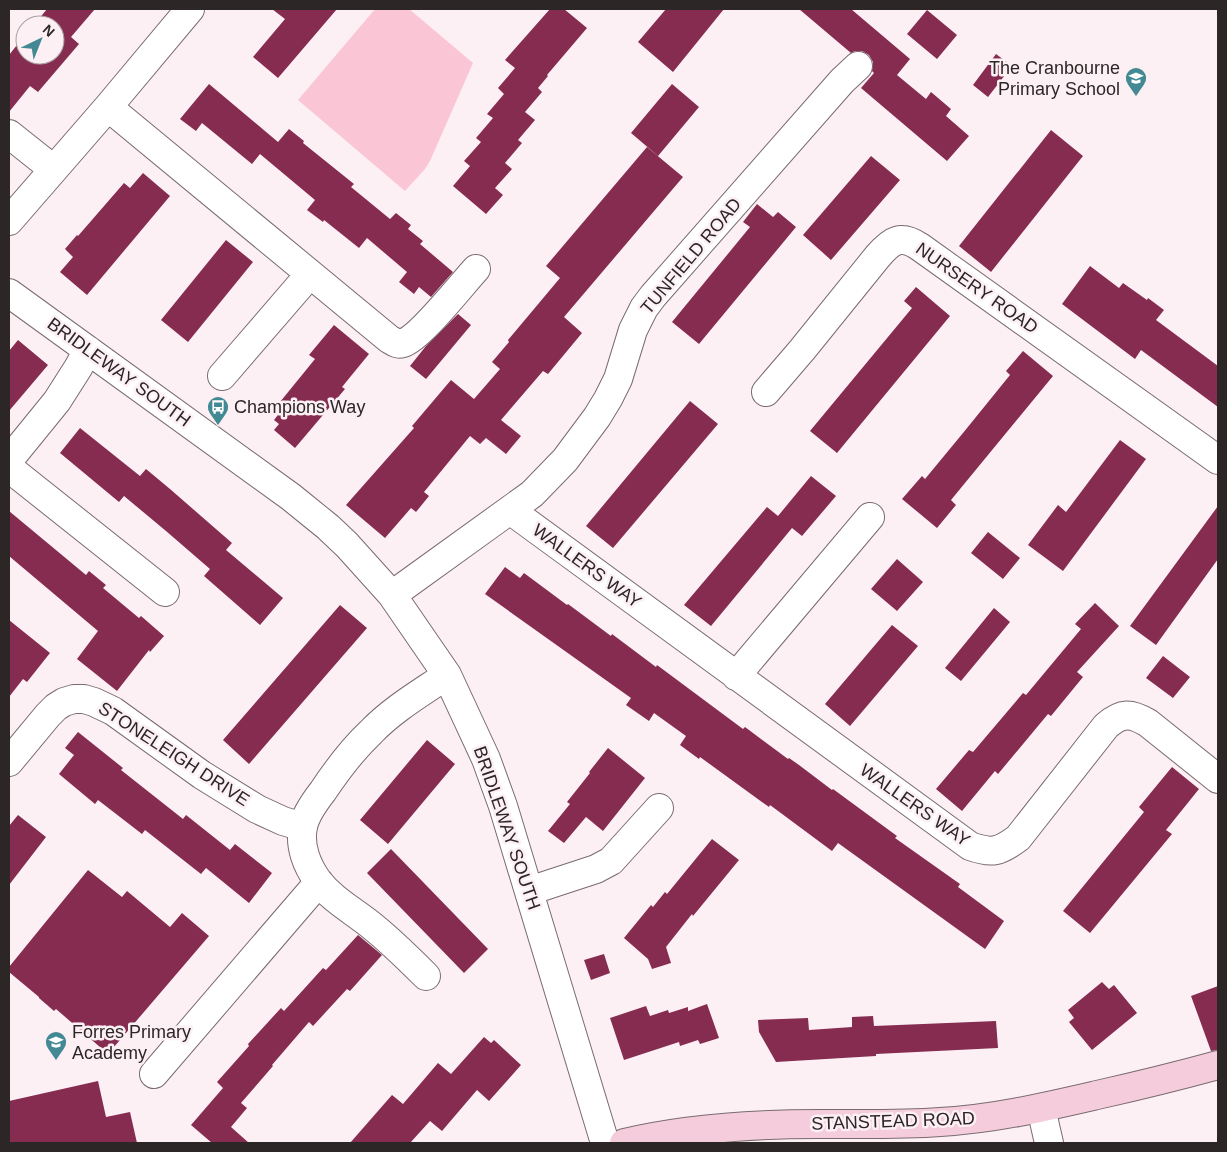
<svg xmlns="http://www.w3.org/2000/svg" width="1227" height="1152" viewBox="0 0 1227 1152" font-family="Helvetica,sans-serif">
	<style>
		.green { fill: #fac6d6 }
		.building { fill: #862c50 }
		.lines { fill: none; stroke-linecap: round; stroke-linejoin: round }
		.street-casing { stroke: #796b6f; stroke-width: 30 }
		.secondary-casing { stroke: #796b6f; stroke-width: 30 }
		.street { stroke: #fff; stroke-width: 28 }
		.secondary { stroke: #f4ccdb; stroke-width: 28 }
		.labels { text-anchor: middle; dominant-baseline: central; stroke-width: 5; stroke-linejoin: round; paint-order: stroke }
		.poi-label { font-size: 18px; fill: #2c2627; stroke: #fdf0f4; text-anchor: start }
		.street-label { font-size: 18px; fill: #2c2627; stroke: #fdf0f4 }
	</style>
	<rect width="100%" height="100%" fill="#fdf0f4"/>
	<path class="green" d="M375,9H409L473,63L430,161L425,169L405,191L298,100Z"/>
	<path class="building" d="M47,9H95L71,37L79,44L38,92L30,86L9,112V55L25,35V55H55V25H34Z
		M272,9H337L278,78L253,57L285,19Z
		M550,9H564L587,28L547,75L548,76L538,88L542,92L525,112L535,120L518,140L522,143L505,163L512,169L495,188L503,195L486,214L453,186L470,166L464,161L481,142L476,138L493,118L487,114L504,94L498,88L515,68L505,60Z
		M666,9H724L673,72L638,42Z
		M799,9H851L910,59L897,75L926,99L931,92L951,109L946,116L969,136L947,161L861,88L874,73L872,71L873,62L869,55L862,51H855L851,53Z
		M927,10L957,35L937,59L907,34Z
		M996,54L1012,66L988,97L973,85Z
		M209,84L278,142L289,129L304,141L303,143L354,184L351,187L390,219L396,213L411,225L408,229L423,241L420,244L453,272L431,297L419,287L414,294L399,282L407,272L367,238L359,248L324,220L323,222L307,210L315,200L260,154L252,164L202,123L196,131L180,119Z
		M672,84L699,107L658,156L631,133Z
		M1051,130L1083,156L991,272L959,246Z
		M647,147L683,177L564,317L582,333L548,374L543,371L501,420L521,436L506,454L486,438L480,444L470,436L424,492L429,496L416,512L411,508L385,538L346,505L414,428L412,426L451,380L474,399L500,369L492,362L509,342L508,340L560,278L546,266Z
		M871,156L900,180L831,260L803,235Z
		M143,173L170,196L87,295L60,272L73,257L65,249L77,235L78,236L124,183L130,188Z
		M757,204L773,217L778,212L796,227L699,344L672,322L750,227L743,222Z
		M226,240L253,262L188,342L161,320Z
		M1090,266L1119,288L1123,283L1147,300L1148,298L1164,310L1156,320L1218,366V407L1141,350L1135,359L1062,304Z
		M916,287L950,316L837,453L810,431L912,308L904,301Z
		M458,314L471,325L426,379L410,366L426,346Z
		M334,325L369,354L342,387L345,389L295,448L274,430L279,424L274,420L285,406L280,402L315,359L309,355Z
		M18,340L48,365L9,411V351Z
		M1023,351L1053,376L951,500L956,505L937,528L902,499L922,476L925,479L963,433L1010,375L1006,371Z
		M690,401L718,424L613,548L586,526Z
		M80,428L140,476L146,469L170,489L232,543L226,550L283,598L260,625L204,576L210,569L166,531L124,496L119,502L60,453Z
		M1120,440L1146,459L1063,571L1028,545L1058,505L1066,512Z
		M811,476L836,496L802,536L792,528L711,626L684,605L767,507L778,516Z
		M1218,506V559L1156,645L1130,626Z
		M9,511L86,575L89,571L106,585L103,588L139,618L141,616L164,636L150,652L149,650L117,691L77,659L98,631L9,556Z
		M988,532L1020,558L1003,579L971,553Z
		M897,559L923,582L897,611L871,589Z
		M505,567L520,578L524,573L567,605L568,604L611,636L612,634L656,667L657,665L743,729L745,727L788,759L789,758L799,765L832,790L833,789L897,836L895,838L960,884L958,887L1004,921L985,949L838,843L832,851L770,805L769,807L700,757L699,759L680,745L686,736L654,713L649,721L626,705L631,698L485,594Z
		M1095,603L1119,626L1077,672L1083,677L1051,716L1048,714L998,774L995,771L962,811L936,789L969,750L973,752L1023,693L1026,695L1081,629L1075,624Z
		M340,605L367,628L249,764L223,740Z
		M994,608L1010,622L961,681L945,668Z
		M9,620L50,653L27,682L23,679L9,697Z
		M892,625L918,646L850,726L825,704Z
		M1163,656L1190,677L1173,698L1146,678Z
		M78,732L123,768L121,770L183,819L186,815L230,850L235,844L272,873L249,903L206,868L201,874L145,830L142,834L98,800L95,804L59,774L74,755L65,748Z
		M427,740L455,764L388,844L360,820Z
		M608,748L645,778L603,831L586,817L564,843L548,831L570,804L567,802L590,773L589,772Z
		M1172,767L1199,789L1166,830L1172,834L1090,933L1063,911L1144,812L1139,807Z
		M18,815L46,837L9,885V826Z
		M712,839L739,860L693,916L692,914L666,947L671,963L652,969L648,959L624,938L651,905L653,907L665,892L667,894Z
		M391,849L488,949L464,973L367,873Z
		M88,870L122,897L127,891L170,927L182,913L209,936L108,1054L56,1009L54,1011L39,998V997L9,972V967Z
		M358,935L382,955L350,991L347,989L313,1026L309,1022L272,1065L273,1066L241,1103L247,1108L231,1127L249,1143H212L191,1125L223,1088L217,1082L249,1046L248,1044L281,1008L284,1011L323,968L326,970Z
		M604,954L610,973L591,980L584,960Z
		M1102,982L1109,989L1114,985L1137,1013L1092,1050L1069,1022L1074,1018L1068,1010Z
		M1218,986V1050L1211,1051L1191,996Z
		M707,1004L719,1038L700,1044L698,1040L680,1046L679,1042L624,1060L610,1018L646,1006L650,1016L668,1010L669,1013L688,1007V1011Z
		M873,1016L874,1026L996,1021L998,1048L876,1054V1056L776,1062L759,1032L758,1020L808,1018L809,1030L852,1027V1017Z
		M484,1037L491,1043L494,1040L521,1065L489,1101L477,1090L442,1131L430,1121L410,1143H350L392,1095L403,1104L438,1063L451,1074Z
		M98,1081L106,1117L130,1112L137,1143H9V1101Z"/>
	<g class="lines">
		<g class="street-casing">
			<path id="street" d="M108,107L389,339C394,342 398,345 403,343C420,338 462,284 476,269
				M9,134L53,169
				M9,221L108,107L190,9
				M9,293L291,497L328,527L347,545L392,595L447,675L486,759L503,806L605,1143
				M222,376L310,274
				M766,392L802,350L878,256C892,240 901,234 920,247L1218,460
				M9,460L57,401L78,368L88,350
				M9,468L165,592
				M510,510L970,846C992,854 999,852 1018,838L1106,726C1122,712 1131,713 1148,723L1218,779
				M392,595L532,494L565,460L597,417L608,399L618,379L633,330L644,308L653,296L842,81L858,66
				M736,676L870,517
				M9,762L48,715L56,707L64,702L74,699H84L94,702L113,711L202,775L257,809L283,821L303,827
				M529,891L596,869L611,861L659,808
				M426,976C407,957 388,938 367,922C350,909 331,898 318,881C307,866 299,846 303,827C305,816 316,800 323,791C337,770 353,749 371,732C393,709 421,693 447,675
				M154,1074L319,882
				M1041,1108L1049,1143"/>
		</g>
		<g class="secondary-casing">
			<path id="secondary" d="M624,1143C687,1128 754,1124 819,1124C860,1124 900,1125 940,1122C994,1119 1045,1107 1097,1095C1137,1086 1178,1076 1218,1065"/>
		</g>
		<use href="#street" class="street"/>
		<use href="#secondary" class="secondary"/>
	</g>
	<defs>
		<g id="school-pin" transform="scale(1.125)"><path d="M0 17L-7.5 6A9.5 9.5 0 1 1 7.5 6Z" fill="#438994" stroke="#fdf0f4"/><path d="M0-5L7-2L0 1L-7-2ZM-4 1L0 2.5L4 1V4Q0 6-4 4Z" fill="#fff"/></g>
		<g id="bus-pin" transform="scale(1.125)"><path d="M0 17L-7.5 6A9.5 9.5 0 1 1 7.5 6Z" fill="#438994" stroke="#fdf0f4"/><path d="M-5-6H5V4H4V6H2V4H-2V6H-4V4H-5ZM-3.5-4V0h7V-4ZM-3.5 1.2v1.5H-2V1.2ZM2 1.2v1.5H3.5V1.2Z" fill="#fff"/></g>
	</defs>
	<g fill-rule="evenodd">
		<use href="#school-pin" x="1136" y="78"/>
		<use href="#bus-pin" x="218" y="407"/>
		<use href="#school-pin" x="56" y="1042"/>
	</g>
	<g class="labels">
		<g class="poi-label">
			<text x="1120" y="68" text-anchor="end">The Cranbourne<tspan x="1120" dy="21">Primary School</tspan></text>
			<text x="234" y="407">Champions Way</text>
			<text x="72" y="1032">Forres Primary<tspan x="72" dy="21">Academy</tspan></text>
		</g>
		<g class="street-label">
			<text transform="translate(691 256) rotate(-50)">TUNFIELD ROAD</text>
			<text transform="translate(977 288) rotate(35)">NURSERY ROAD</text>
			<text transform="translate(119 372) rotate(36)">BRIDLEWAY SOUTH</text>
			<text transform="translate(587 566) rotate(36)">WALLERS WAY</text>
			<text transform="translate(174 754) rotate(33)">STONELEIGH DRIVE</text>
			<text transform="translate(915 805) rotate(35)">WALLERS WAY</text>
			<text transform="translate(507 828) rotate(71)">BRIDLEWAY SOUTH</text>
			<text transform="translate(893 1121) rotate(-2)">STANSTEAD ROAD</text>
		</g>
	</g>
	<rect width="1227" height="1152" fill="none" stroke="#2c2627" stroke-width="20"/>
	<g transform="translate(40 40) rotate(43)"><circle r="24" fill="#fdf0f4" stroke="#a99fa2"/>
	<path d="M0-4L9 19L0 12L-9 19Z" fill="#438994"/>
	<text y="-8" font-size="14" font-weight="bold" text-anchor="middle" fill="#2c2627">N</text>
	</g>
</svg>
